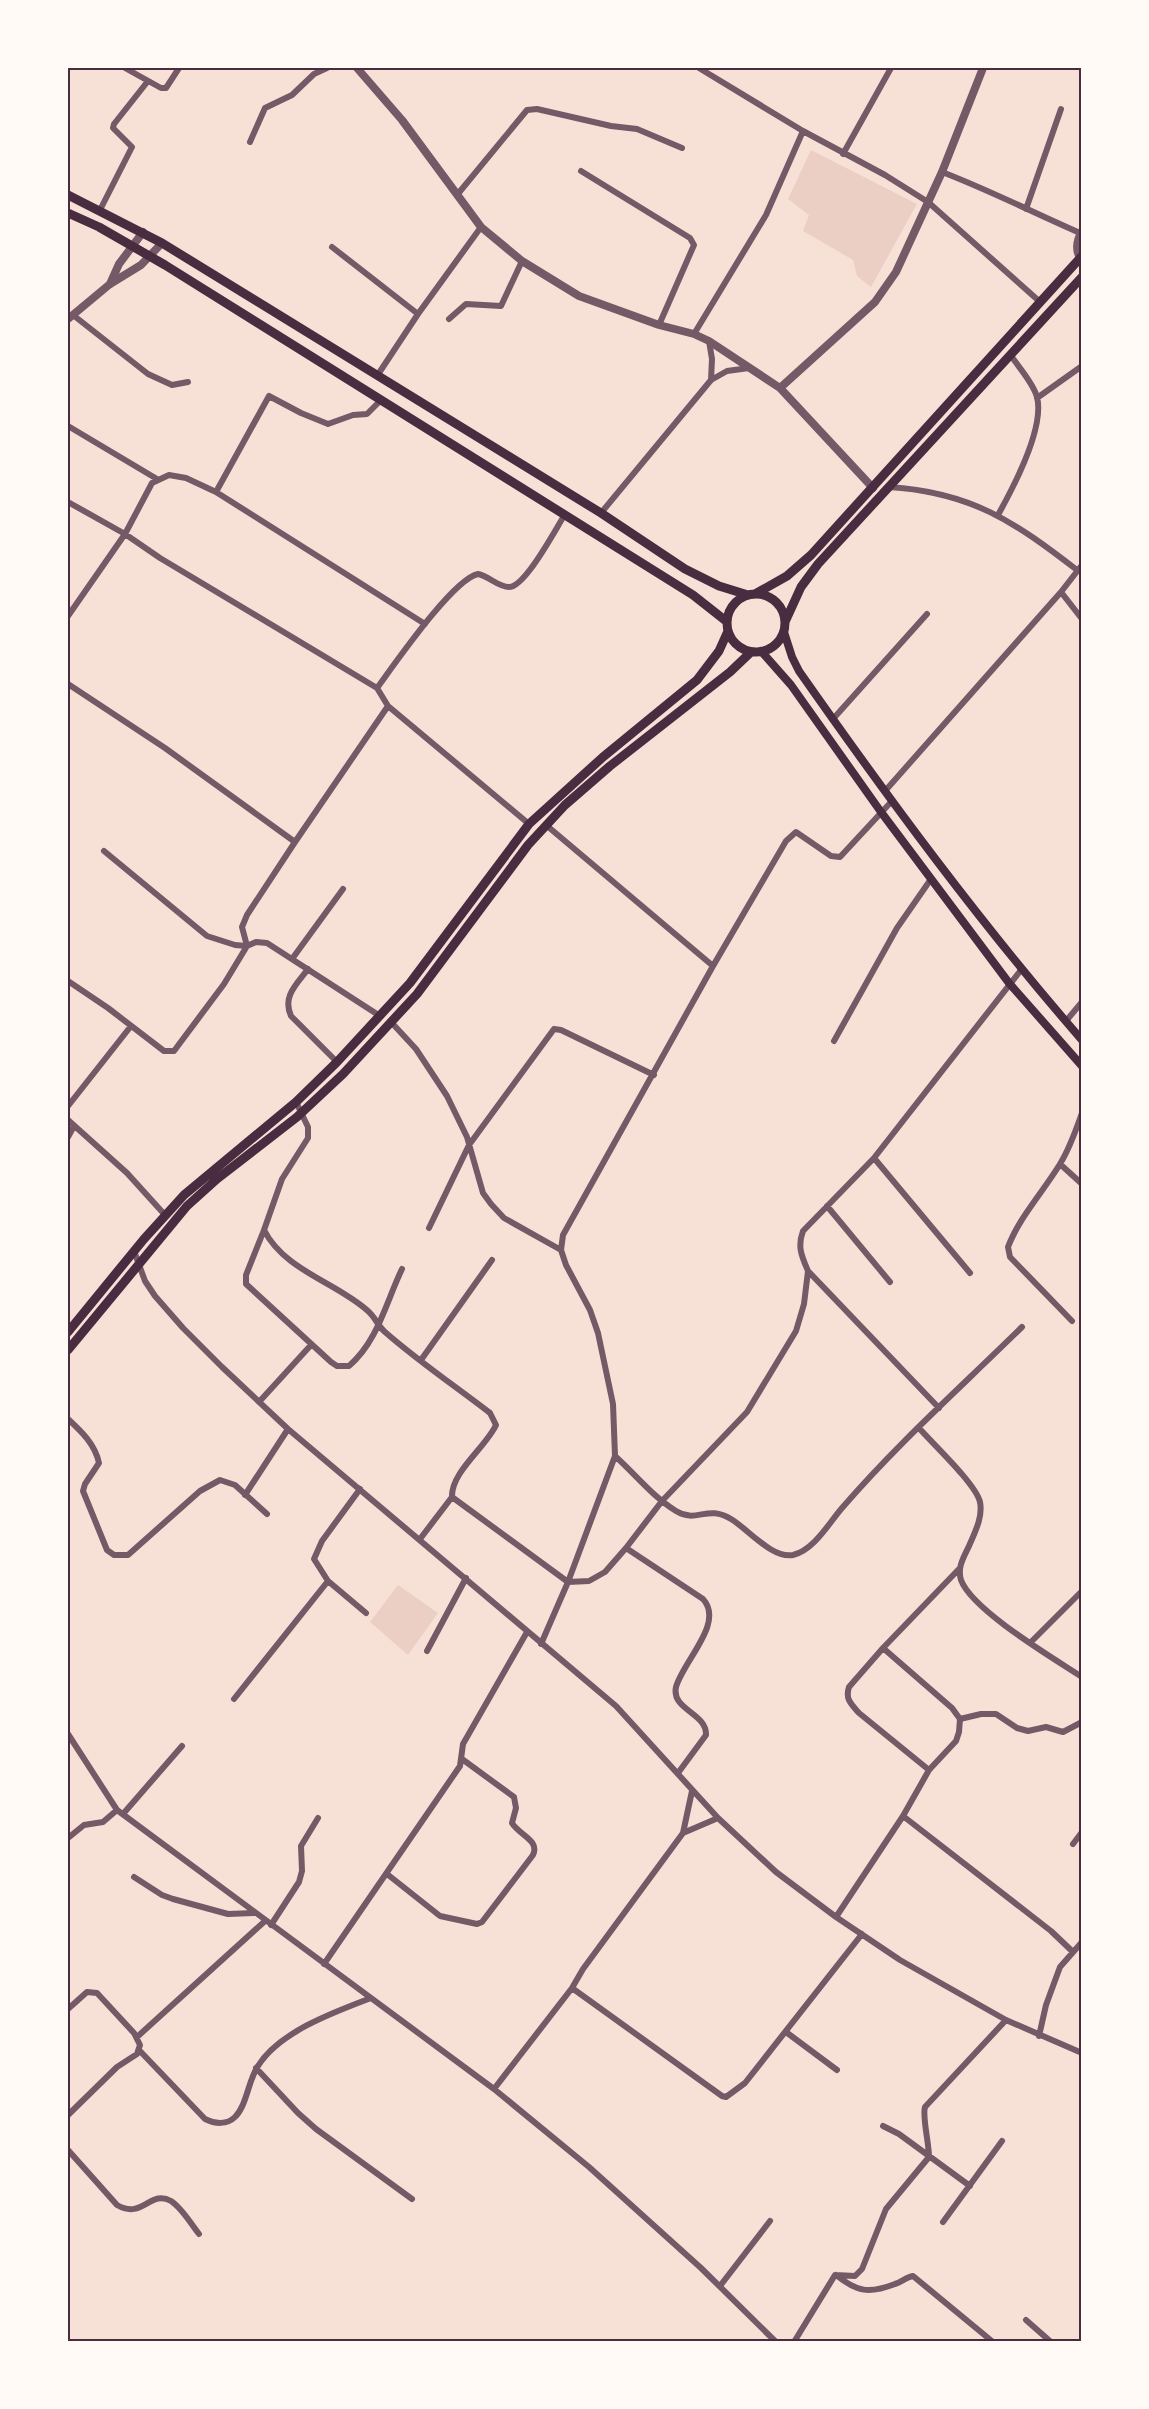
<svg xmlns="http://www.w3.org/2000/svg" width="1149" height="2409" viewBox="0 0 1149 2409" font-family="Jost,sans-serif">
	<style>
		.green { fill: #ebcfc5 }
		.lines { fill: none; stroke-linecap: round; stroke-linejoin: round }
		.minor { stroke: #755966; stroke-width: 6 }
		.tertiary { stroke: #755966; stroke-width: 8 }
		.secondary { stroke: #4a2c40; stroke-width: 8 }
		.primary { stroke: #4a2c40; stroke-width: 9 }
		.neatline { fill: none; stroke: #4a2c40; stroke-width: 2 }
	</style>
	<rect width="100%" height="100%" fill="#f7e1d7"/>
	<path class="green" d="M811,150L917,204L871,287L857,276L853,260L803,231L809,215L788,199Z
		M398,1585L438,1613L408,1655L370,1622Z"/>
	<g class="lines">
		<path class="minor" d="M125,68L161,88H166L179,68
			M699,68L803,131L885,175L928,202L1039,301
			M250,142L265,108L292,95L314,74L327,68
			M843,154L891,68
			M581,171L690,238L694,245L659,325
			M942,172C989,190 1034,213 1080,233
			M457,195L527,110L537,109L611,126L637,129L682,148
			M1026,209L1061,109
			M100,210L132,147L113,128L114,124L148,81
			M332,247L418,314
			M1081,261C1074,252 1075,241 1081,231
			M73,315L148,374L172,385L188,382
			M449,319L466,304L501,306L522,261
			M694,334L766,215L803,131
			M709,341L712,359L711,380
			M377,376L418,314L481,227
			M1037,398L1082,366
			M68,426L157,479
			M889,487C971,492 1015,522 1077,570
			M216,492L269,396L301,413L328,424L353,415L367,414L381,400
			M68,502L125,534L160,558L377,688L388,706L529,824
			M601,513L711,380L727,371L749,368
			M998,515C1013,488 1045,428 1037,397C1033,382 1018,367 1010,354
			M1061,592L1082,619
			M68,616L125,534L152,483L169,475L186,478L216,492L425,624
			M68,684L165,748L295,842
			M377,688C394,665 453,579 478,574C489,576 498,587 509,587C525,587 555,530 564,516
			M833,719L927,614
			M885,791L1061,592L1082,565
			M546,825L713,966
			M104,851L207,936L235,945L247,946L256,942L267,943L380,1016
			M292,959L343,889
			M308,969C297,984 282,996 291,1016L337,1062
			M68,981L108,1008L164,1051H174L224,984L247,946L242,927L247,915L295,842L388,706
			M1066,1021L1082,1002
			M391,1022L416,1049L447,1096L467,1137L483,1193L491,1204L504,1218L561,1250
			M834,1041L897,928L931,879
			M296,1102L308,1127V1138L282,1179L264,1230C285,1271 336,1282 368,1311C375,1317 378,1326 385,1332C418,1361 455,1386 490,1413L496,1425C486,1447 451,1472 452,1497
			M68,1106L131,1026
			M68,1120L127,1173L165,1215
			M68,1137L74,1126
			M874,1158L803,1231C797,1247 802,1257 808,1271L939,1408
			M1060,1164L1082,1184
			M827,1206L890,1282
			M429,1228L469,1145L554,1029L561,1030L654,1075
			M264,1230L246,1275V1284L331,1362L337,1366H349C378,1341 386,1302 402,1269
			M134,1251L145,1281L155,1296L183,1328L222,1367L288,1429L616,1706L718,1818L776,1872L836,1917L900,1960L1006,2020L1082,2053
			M970,1273L874,1158L1021,970
			M1072,1321L1010,1257L1008,1247C1020,1216 1043,1192 1060,1164C1070,1148 1076,1130 1082,1113
			M421,1360L492,1260
			M259,1402L311,1345
			M68,1419C81,1431 95,1444 99,1463L85,1484L83,1491L107,1550L114,1555H128L200,1491L220,1480L235,1485L267,1514
			M919,1428C932,1443 976,1484 980,1502C983,1517 975,1532 969,1546C964,1557 957,1567 961,1580C972,1610 1053,1658 1082,1677
			M615,1456C635,1474 653,1497 676,1511C697,1524 707,1504 731,1519C748,1529 772,1559 793,1555C814,1550 829,1523 842,1508C897,1444 961,1387 1022,1327
			M360,1489L322,1541L314,1559L328,1581L366,1613
			M245,1495L288,1429
			M420,1539L452,1497L568,1582L589,1581L605,1572L626,1548L662,1501L747,1412L796,1331L804,1304L808,1271
			M626,1548L703,1599C725,1623 683,1661 676,1687C671,1710 707,1713 706,1735L678,1773
			M1030,1643L1082,1591
			M541,1644L568,1582L615,1456L613,1404L598,1333L590,1310L566,1265L561,1250L563,1235L713,966L786,841L796,832L831,856L840,857L892,801
			M427,1651L466,1578
			M234,1699L328,1581
			M960,1719L981,1714H996L1017,1728L1028,1731L1046,1727L1063,1732L1082,1722
			M68,1734L117,1810L494,2089L589,2167L701,2268L776,2342
			M929,1770L859,1713C851,1704 845,1699 849,1687L883,1648L959,1569
			M123,1814L182,1746
			M903,1816L1051,1931L1073,1952
			M683,1833L718,1818
			M68,1838L84,1825L103,1822L117,1810
			M1073,1844L1082,1832
			M387,1874L440,1916L477,1924L482,1922L533,1855C540,1840 519,1835 512,1823L516,1808L514,1797L462,1759
			M134,1877L162,1895L173,1899L228,1914L254,1913
			M836,1917L903,1816L929,1770L956,1741L959,1732L960,1719L952,1708L883,1648
			M271,1925L299,1882L302,1871L301,1846L318,1818
			M324,1964L460,1766L463,1744L527,1632
			M572,1988L722,2096L726,2097L745,2083L862,1934
			M68,2009L87,1992L97,1993L134,2033L140,2045L137,2054L117,2067L68,2115
			M786,2032L837,2070
			M1039,2036L1046,2005L1060,1967L1082,1942
			M137,2037L265,1921
			M139,2050L205,2119C215,2124 227,2125 235,2117C247,2105 248,2081 258,2066C279,2032 334,2012 371,1998
			M256,2068L298,2113L316,2129L412,2199
			M494,2089L572,1988L583,1969L683,1833L692,1791
			M883,2126L899,2134L970,2186
			M68,2150L117,2205C143,2220 150,2189 171,2201C182,2208 191,2224 199,2234
			M943,2222L1002,2141
			M836,2275C857,2292 869,2294 895,2284C902,2282 906,2277 913,2276L993,2342
			M720,2286L770,2221
			M1026,2320L1051,2342
			M794,2342L835,2275L855,2276L862,2269L886,2209L929,2157C929,2143 922,2116 925,2107L1006,2020"/>
		<path class="tertiary" d="M357,68L402,120L481,227L522,261L579,296L659,325L694,334L709,341L780,388L873,488
			M110,284L119,264L143,232
			M68,319L110,284L141,265L162,243
			M780,388L875,302L896,272L942,172L983,68"/>
		<path class="secondary" d="M784,632L792,657L799,671C888,798 980,923 1082,1040
			M761,651L791,685L881,812L1009,983L1082,1066"/>
		<path class="primary" d="M68,195L162,243L601,513L685,569L719,586L748,595
			M68,213L99,227L165,265L693,595L726,621
			M727 623a29 29 0 1 1 58 0a29 29 0 1 1-58 0Z
			M755,594L787,576L811,555L1082,256
			M785,622L801,587L818,564L1082,277
			M68,1332L144,1239L184,1195L296,1102L337,1062L410,983L529,824L603,757L697,680L719,651L728,631
			M68,1350L187,1206L217,1179L297,1117L343,1074L417,994L528,845L565,805L610,766L730,672L751,652"/>
	</g>
	<rect width="1149" height="2409" fill="none" stroke="#fffaf5" stroke-width="138"/>
	<rect x="69" y="69" width="1011" height="2271" class="neatline"/>
</svg>
